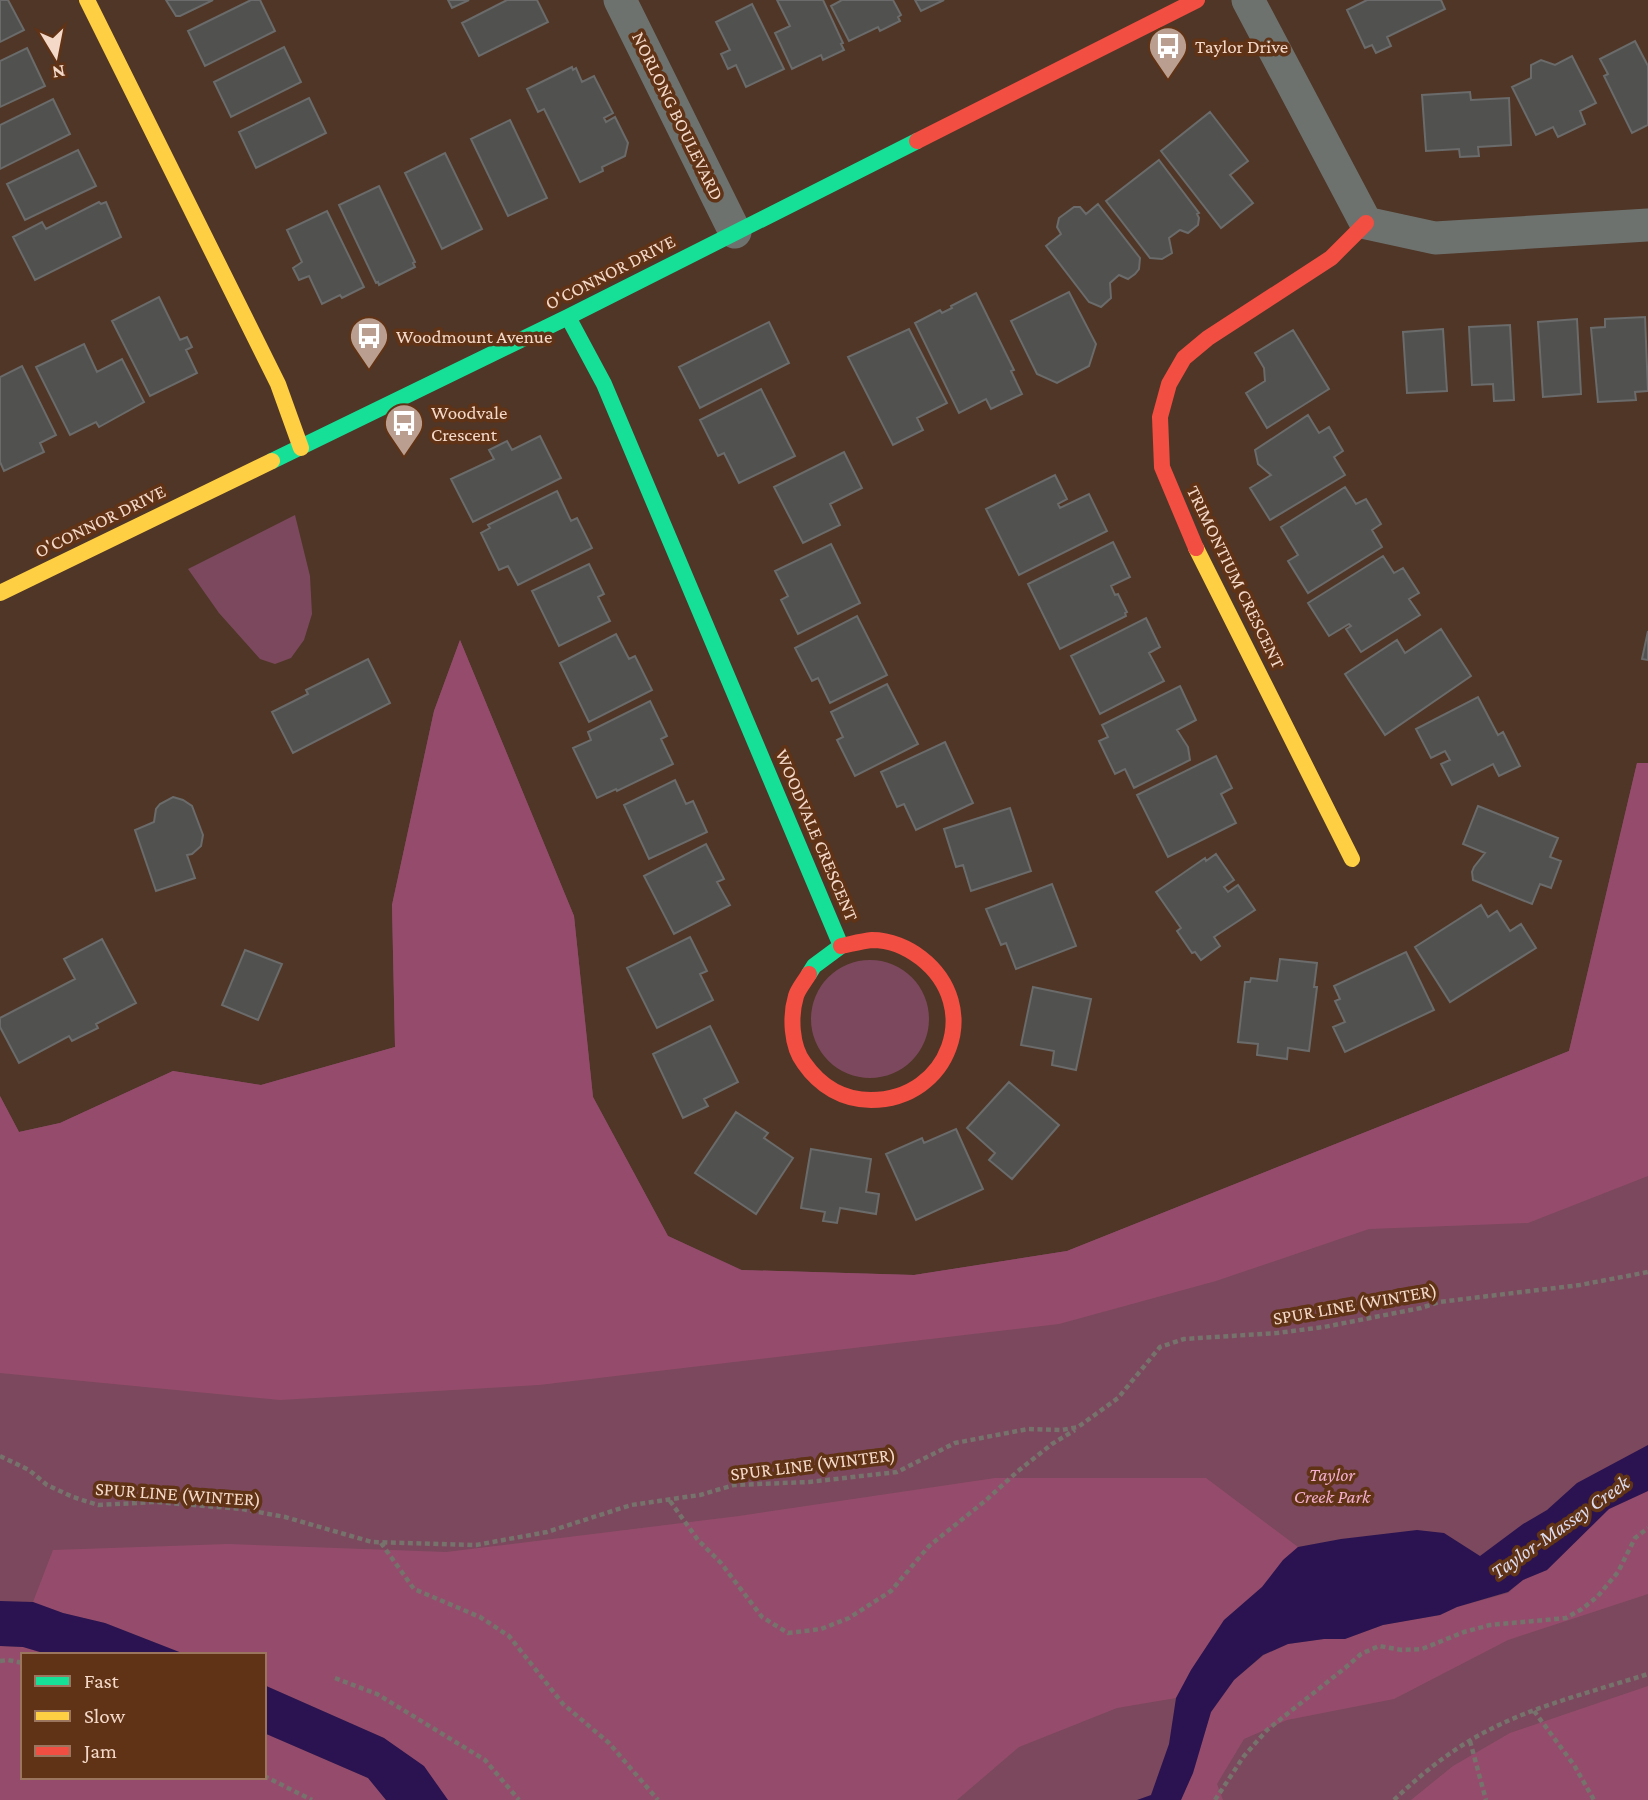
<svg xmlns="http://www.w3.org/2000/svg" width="1648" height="1800" viewBox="0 0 1648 1800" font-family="'Crimson Pro',serif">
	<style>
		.green { fill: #7c485d; fill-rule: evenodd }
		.forest { fill: #954c6c }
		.water { fill: #2a1350 }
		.building { fill: #515250; stroke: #6a6b6a; stroke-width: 2 }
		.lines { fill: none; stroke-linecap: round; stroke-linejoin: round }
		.path { stroke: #76726c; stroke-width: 4.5; stroke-dasharray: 5 3.5; stroke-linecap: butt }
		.street { stroke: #6e726e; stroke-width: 33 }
		.fast { stroke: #16e098; stroke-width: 16 }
		.slow { stroke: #ffcf43; stroke-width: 16 }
		.jam { stroke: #f24e42; stroke-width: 16 }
		.labels { text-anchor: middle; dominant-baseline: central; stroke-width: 7; stroke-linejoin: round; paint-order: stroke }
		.poi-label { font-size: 19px; fill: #f4d8c8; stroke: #603316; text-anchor: start }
		.street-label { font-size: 19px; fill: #f4d8c8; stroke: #603316 }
		.park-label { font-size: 19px; font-style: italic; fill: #f3afcd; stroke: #603316 }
		.water-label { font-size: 21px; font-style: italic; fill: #dddbf0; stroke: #603316 }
	</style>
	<rect width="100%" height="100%" fill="#4f3627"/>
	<path class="green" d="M295,515L310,576L312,614L304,640L291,658L275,664L260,659L219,613L188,569Z
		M460,640L574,916L593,1097L668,1236L742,1270L914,1275L1067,1251L1569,1051L1637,763H1648V1800H0V1096L19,1132L60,1123L173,1071L261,1085L395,1047L392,905L434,711ZM23,1655H264V1777H23Z
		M811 1019a59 59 0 1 1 118 0a59 59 0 1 1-118 0Z"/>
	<path class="forest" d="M460,640L574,916L593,1097L668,1236L741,1270L914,1275L1067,1251L1569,1051L1637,763H1648V1176L1528,1223L1369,1229L1216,1281L1059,1324L539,1385L280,1400L0,1373V1096L19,1132L60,1123L173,1071L261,1085L395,1047L392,905L434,711Z
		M995,1478H1206L1298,1547L1283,1560L1262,1587L1224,1620L1191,1670L1176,1698L1117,1708L1019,1747L957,1800H448L384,1738L264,1685V1655H187L105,1623L63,1613L33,1602L53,1550L228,1544L446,1552L739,1516Z
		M1648,1491V1594L1508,1640L1394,1699L1287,1720L1244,1739L1217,1784L1223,1800H1181L1193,1773L1211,1712L1234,1680L1264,1655L1288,1644L1324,1639H1345L1383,1625L1440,1615L1457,1607L1508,1593L1523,1580L1547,1570L1609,1509Z
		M0,1646L23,1647L50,1655H23V1777H264V1733L368,1778L386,1800H0Z
		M1648,1686V1800H1411L1453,1766L1510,1733Z"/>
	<path class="water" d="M1648,1445V1491L1609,1509L1547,1570L1523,1580L1508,1592L1457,1607L1440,1615L1383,1625L1345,1639H1324L1288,1644L1263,1655L1234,1680L1211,1712L1193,1773L1181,1800H1137L1151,1795L1169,1744L1176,1698L1191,1670L1224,1620L1262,1587L1283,1560L1298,1547L1341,1539L1417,1530L1444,1533L1480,1556L1523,1524L1547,1510L1577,1483Z
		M0,1601L33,1602L63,1613L105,1623L187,1655H50L23,1647L0,1646Z
		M264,1685L384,1738L424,1766L448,1800H386L368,1778L264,1733Z"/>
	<path class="building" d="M0,0H8L24,30L0,42Z
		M166,0H213L180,16H176Z
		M251,0H260L275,31L205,66L188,31Z
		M448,0H469L452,8Z
		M507,0H537L548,22L479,56L462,23Z
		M777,0H823L843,43L841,44L844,50L823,60L821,55L792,69L775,33L790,26Z
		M842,0H893L901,15L898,17L900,21L880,31L878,27L849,41L831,6Z
		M915,0H944L921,11Z
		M1367,0H1441L1445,9L1387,37L1391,46L1376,53L1372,45L1365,48L1347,10Z
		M752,4L784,69L746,87L736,65L728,69L721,54L730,50L716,22Z
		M1635,41L1648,66V125L1632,133L1604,76L1608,74L1600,59Z
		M284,47L301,82L231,117L214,82Z
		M27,48L45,86L0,107V61Z
		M1572,56L1596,103L1580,111L1585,124L1558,137L1553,127L1536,135L1512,87L1531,78V65L1541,60L1555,65Z
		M572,67L573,70L576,68L582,82L594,76L613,113L604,118L606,122L615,117L628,143L625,156L602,167L603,171L580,182L544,109L538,112L527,89Z
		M1470,92L1471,100L1509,98L1511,145L1478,147L1479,156L1460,157L1459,149L1426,151L1422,95Z
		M309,98L326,133L256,168L239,132Z
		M53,99L70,134L0,169V125Z
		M1210,112L1248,161L1230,175L1253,203L1221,228L1161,151Z
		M510,120L547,198L508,216L471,139Z
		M78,150L96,186L25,220L7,184Z
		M445,153L482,229L442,249L405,173Z
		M1159,160L1199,213L1197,214L1199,218L1198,225L1188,233L1180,230L1169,238L1172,253L1162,259L1150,258L1106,201Z
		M379,186L415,262L413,263L415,267L379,285L378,282L376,283L339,205Z
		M99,202L101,204L106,202L121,237L35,280L13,237L42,222L46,229Z
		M1098,204L1140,258L1139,269L1135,274L1128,279L1119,275L1110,283L1111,298L1101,307L1089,302L1046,246L1061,234L1057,227L1059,218L1074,207H1080L1086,214Z
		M327,211L364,287L342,298L340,295L322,304L309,276L299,280L293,268L302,262L287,230Z
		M1069,292L1096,344L1089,366L1057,383L1037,374L1011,321Z
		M976,293L1014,370L1011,371L1022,394L991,409L986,399L959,413L915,323L940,310L942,313L952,308L951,306Z
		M159,297L180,340L187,337L192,347L186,350L197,373L150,396L112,321Z
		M1645,317L1648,391L1635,392L1636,400L1598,402L1591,328L1605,327V319Z
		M1577,319L1581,394L1543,397L1538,322Z
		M769,322L789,363L700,408L679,367Z
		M1510,325L1514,400L1494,401L1493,384L1472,385L1469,327Z
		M909,329L947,403L917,418L923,430L893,445L848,357Z
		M1443,329L1447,391L1407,393L1403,332Z
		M1293,330L1329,389L1267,428L1246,393L1265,381L1264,368L1255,353Z
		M84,344L97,372L122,359L144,402L99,427L96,422L70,435L36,367Z
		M22,366L56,435L40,443L44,452L4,471L0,462V377Z
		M761,389L795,456L739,483L724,453L718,456L700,420Z
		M1308,415L1319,433L1329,427L1343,451L1334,457L1345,475L1270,520L1250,488L1271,475L1258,464L1255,450Z
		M540,436L561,478L473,522L451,479L494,459L489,450L507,441L512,450Z
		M844,452L862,488L830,504L840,525L803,543L774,487Z
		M1055,475L1067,499L1058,504L1060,508L1089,494L1107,531L1019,575L986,509Z
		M1345,487L1356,504L1366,499L1381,524L1372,530L1382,547L1308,593L1288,561L1298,555L1281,527Z
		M557,491L571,521L577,518L592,548L518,585L508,566L499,570L481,533L490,528L488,525Z
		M1113,542L1130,577L1111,586L1115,595L1118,594L1127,612L1125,613L1126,616L1060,649L1028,584Z
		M831,544L860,603L798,634L781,600L788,596L775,571Z
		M1383,556L1394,573L1403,568L1419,593L1409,599L1420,615L1361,652L1346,629L1351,626L1349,624L1329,636L1308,603Z
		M589,564L604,594L598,597L610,621L559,646L532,591Z
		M857,616L887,675L830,703L818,678L812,681L795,648Z
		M1146,618L1160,647L1149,653L1164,681L1100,714L1071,656Z
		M1441,629L1471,676L1385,735L1345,674L1397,640L1405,653Z
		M1648,631V660L1642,659Z
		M616,634L629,659L635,656L652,690L589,722L560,663Z
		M368,659L390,703L293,753L272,712L308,694L306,690Z
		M887,684L918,744L855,776L837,740L843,737L831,712Z
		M1180,686L1196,720L1177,730L1188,747L1190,760L1134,788L1125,769L1115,774L1099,741L1108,737L1102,725Z
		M1478,697L1498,735L1503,732L1520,766L1499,776L1493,764L1452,785L1441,764L1450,760L1445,751L1431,758L1416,729Z
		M650,701L667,736L661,739L673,764L617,791L616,789L597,798L573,748L591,740L588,732Z
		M945,742L973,803L916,830L904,804L897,807L881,772Z
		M1216,756L1232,788L1221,794L1236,823L1168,857L1137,795Z
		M675,780L686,804L693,801L707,832L649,859L624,805Z
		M173,797L183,800L192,806L203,835L201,846L192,854L187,855L195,878L156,891L135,830L154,822L156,809L160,804Z
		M1478,806L1558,838L1550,857L1561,861L1551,888L1540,884L1532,904L1473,880L1472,872L1474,867L1485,853L1463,844Z
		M1010,808L1031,871L971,891L963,865L956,867L944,829Z
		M706,844L724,879L717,882L730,905L674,934L644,876Z
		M1216,854L1234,880L1224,887L1228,892L1238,885L1255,910L1214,937L1220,946L1201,960L1195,952L1192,953L1177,931L1181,928L1156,892L1205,858L1206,861Z
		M1052,884L1076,946L1016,969L1006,943L1001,945L986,909Z
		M1481,905L1488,917L1497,911L1510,931L1521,924L1536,948L1450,1002L1415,947Z
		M690,937L707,971L700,974L713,1000L657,1028L627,968Z
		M102,939L136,1003L96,1024L98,1028L72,1041L69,1036L19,1063L0,1027V1018L75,979L64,959Z
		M245,950L282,964L258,1020L222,1005Z
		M1406,952L1434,1010L1345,1052L1333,1027L1345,1022L1335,1001L1340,999L1334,986Z
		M1280,959L1317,963L1314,987H1317L1309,1051L1288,1048L1287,1059L1257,1055L1258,1044L1238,1042L1245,982H1250L1251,978L1277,981Z
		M1033,987L1091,999L1076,1070L1052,1065L1054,1051L1021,1045Z
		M710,1026L738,1082L704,1099L708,1106L683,1118L653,1054Z
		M1009,1082L1059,1125L1012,1179L989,1160L995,1153L967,1128Z
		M736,1112L768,1133L764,1138L793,1158L756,1214L695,1173Z
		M956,1129L983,1189L916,1220L886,1154L922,1138L924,1143Z
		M811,1149L871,1159L866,1192L879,1194L876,1214L840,1208L837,1223L823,1221L825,1212L801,1208Z"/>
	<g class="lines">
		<path class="path" d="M0,1456L29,1470L47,1485L73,1497L98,1505L156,1502L242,1509L285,1517L372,1542L476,1545L547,1532L631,1505L700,1495L734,1485L809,1482L897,1472L955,1443L1028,1429L1062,1430L1078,1427L1118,1398L1160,1347L1184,1339L1277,1333L1324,1327L1421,1308L1439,1302L1580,1285L1648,1272
			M670,1501L698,1540L721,1563L762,1617L788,1633L821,1629L849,1618L891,1591L929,1546L985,1501L1018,1471L1052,1444L1075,1430
			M381,1543L414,1589L480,1617L509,1636L563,1704L609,1743L658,1800
			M0,1661L8,1660L23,1663
			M335,1678L377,1694L485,1760L519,1800
			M1534,1711L1574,1765L1594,1800
			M1470,1741L1486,1800
			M264,1776L312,1800
			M1215,1800L1244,1756L1267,1730L1345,1668L1361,1654L1379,1646L1402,1650L1422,1649L1464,1632L1490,1625L1566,1618L1582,1609L1598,1596L1618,1572L1635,1538L1648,1528
			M1394,1800C1421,1774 1451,1750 1485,1732C1533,1706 1595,1691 1648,1674"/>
		<path class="street" d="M620,0L735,232
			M1248,0L1366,223L1435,238L1648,225"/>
		<path class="fast" d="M568,317L604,384L841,946L814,966L809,974
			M272,461L568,317L917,141"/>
		<path class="slow" d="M87,0L278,384L301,448
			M1196,548L1352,859
			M0,593L272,461"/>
		<path class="jam" d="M917,141L1197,0
			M1196,548L1162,467L1160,417L1169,384L1184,358L1208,338L1331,258L1366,223
			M809,974C805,981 798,989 796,996C790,1016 791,1046 804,1063C820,1086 843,1100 871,1100C949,1100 984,1007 921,958C908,948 890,940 872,940C862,941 851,944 841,946"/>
	</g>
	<defs>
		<g id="bus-pin" transform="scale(2.0125)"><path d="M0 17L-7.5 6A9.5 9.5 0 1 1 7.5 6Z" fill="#ba9f90" stroke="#603316"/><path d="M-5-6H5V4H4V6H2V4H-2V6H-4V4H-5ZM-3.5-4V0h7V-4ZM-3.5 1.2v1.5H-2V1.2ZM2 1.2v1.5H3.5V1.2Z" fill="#fff"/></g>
	</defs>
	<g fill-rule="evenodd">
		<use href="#bus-pin" x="1168" y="46"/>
		<use href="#bus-pin" x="369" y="336"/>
		<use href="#bus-pin" x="404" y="423"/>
	</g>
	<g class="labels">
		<g class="poi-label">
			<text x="1195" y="46">Taylor Drive</text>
			<text x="396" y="336">Woodmount Avenue</text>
			<text x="431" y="412">Woodvale<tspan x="431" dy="22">Crescent</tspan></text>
		</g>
		<g class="street-label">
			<text transform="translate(678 116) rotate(64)">NORLONG BOULEVARD</text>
			<text transform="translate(610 272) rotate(-27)">O'CONNOR DRIVE</text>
			<text transform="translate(100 521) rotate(-26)">O'CONNOR DRIVE</text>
			<text transform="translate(1236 577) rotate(64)">TRIMONTIUM CRESCENT</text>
			<text transform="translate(817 835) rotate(67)">WOODVALE CRESCENT</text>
			<text transform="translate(1355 1304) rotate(-10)">SPUR LINE (WINTER)</text>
			<text transform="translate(813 1464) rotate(-7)">SPUR LINE (WINTER)</text>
			<text transform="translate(178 1494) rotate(4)">SPUR LINE (WINTER)</text>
		</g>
		<g class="park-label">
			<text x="1332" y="1474">Taylor<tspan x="1332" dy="22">Creek Park</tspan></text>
		</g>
		<g class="water-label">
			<text transform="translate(1560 1527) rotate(-35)">Taylor-Massey Creek</text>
		</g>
	</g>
	<rect x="21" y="1653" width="245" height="126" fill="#603316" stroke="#9b755d" stroke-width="2"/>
	<rect x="35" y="1676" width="35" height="10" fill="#16e098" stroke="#9b755d" stroke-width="2"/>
	<text x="84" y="1688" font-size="21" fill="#f4d8c8">Fast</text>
	<rect x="35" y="1711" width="35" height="10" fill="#ffcf43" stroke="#9b755d" stroke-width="2"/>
	<text x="84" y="1723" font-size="21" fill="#f4d8c8">Slow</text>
	<rect x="35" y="1746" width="35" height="10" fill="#f24e42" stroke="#9b755d" stroke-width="2"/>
	<text x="84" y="1758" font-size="21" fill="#f4d8c8">Jam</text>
	<g transform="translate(56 56) rotate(170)" stroke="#603316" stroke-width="5" paint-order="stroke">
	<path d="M0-5L12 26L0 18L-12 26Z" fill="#f4d8c8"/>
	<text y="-10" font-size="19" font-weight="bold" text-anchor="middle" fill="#f4d8c8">N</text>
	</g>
</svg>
